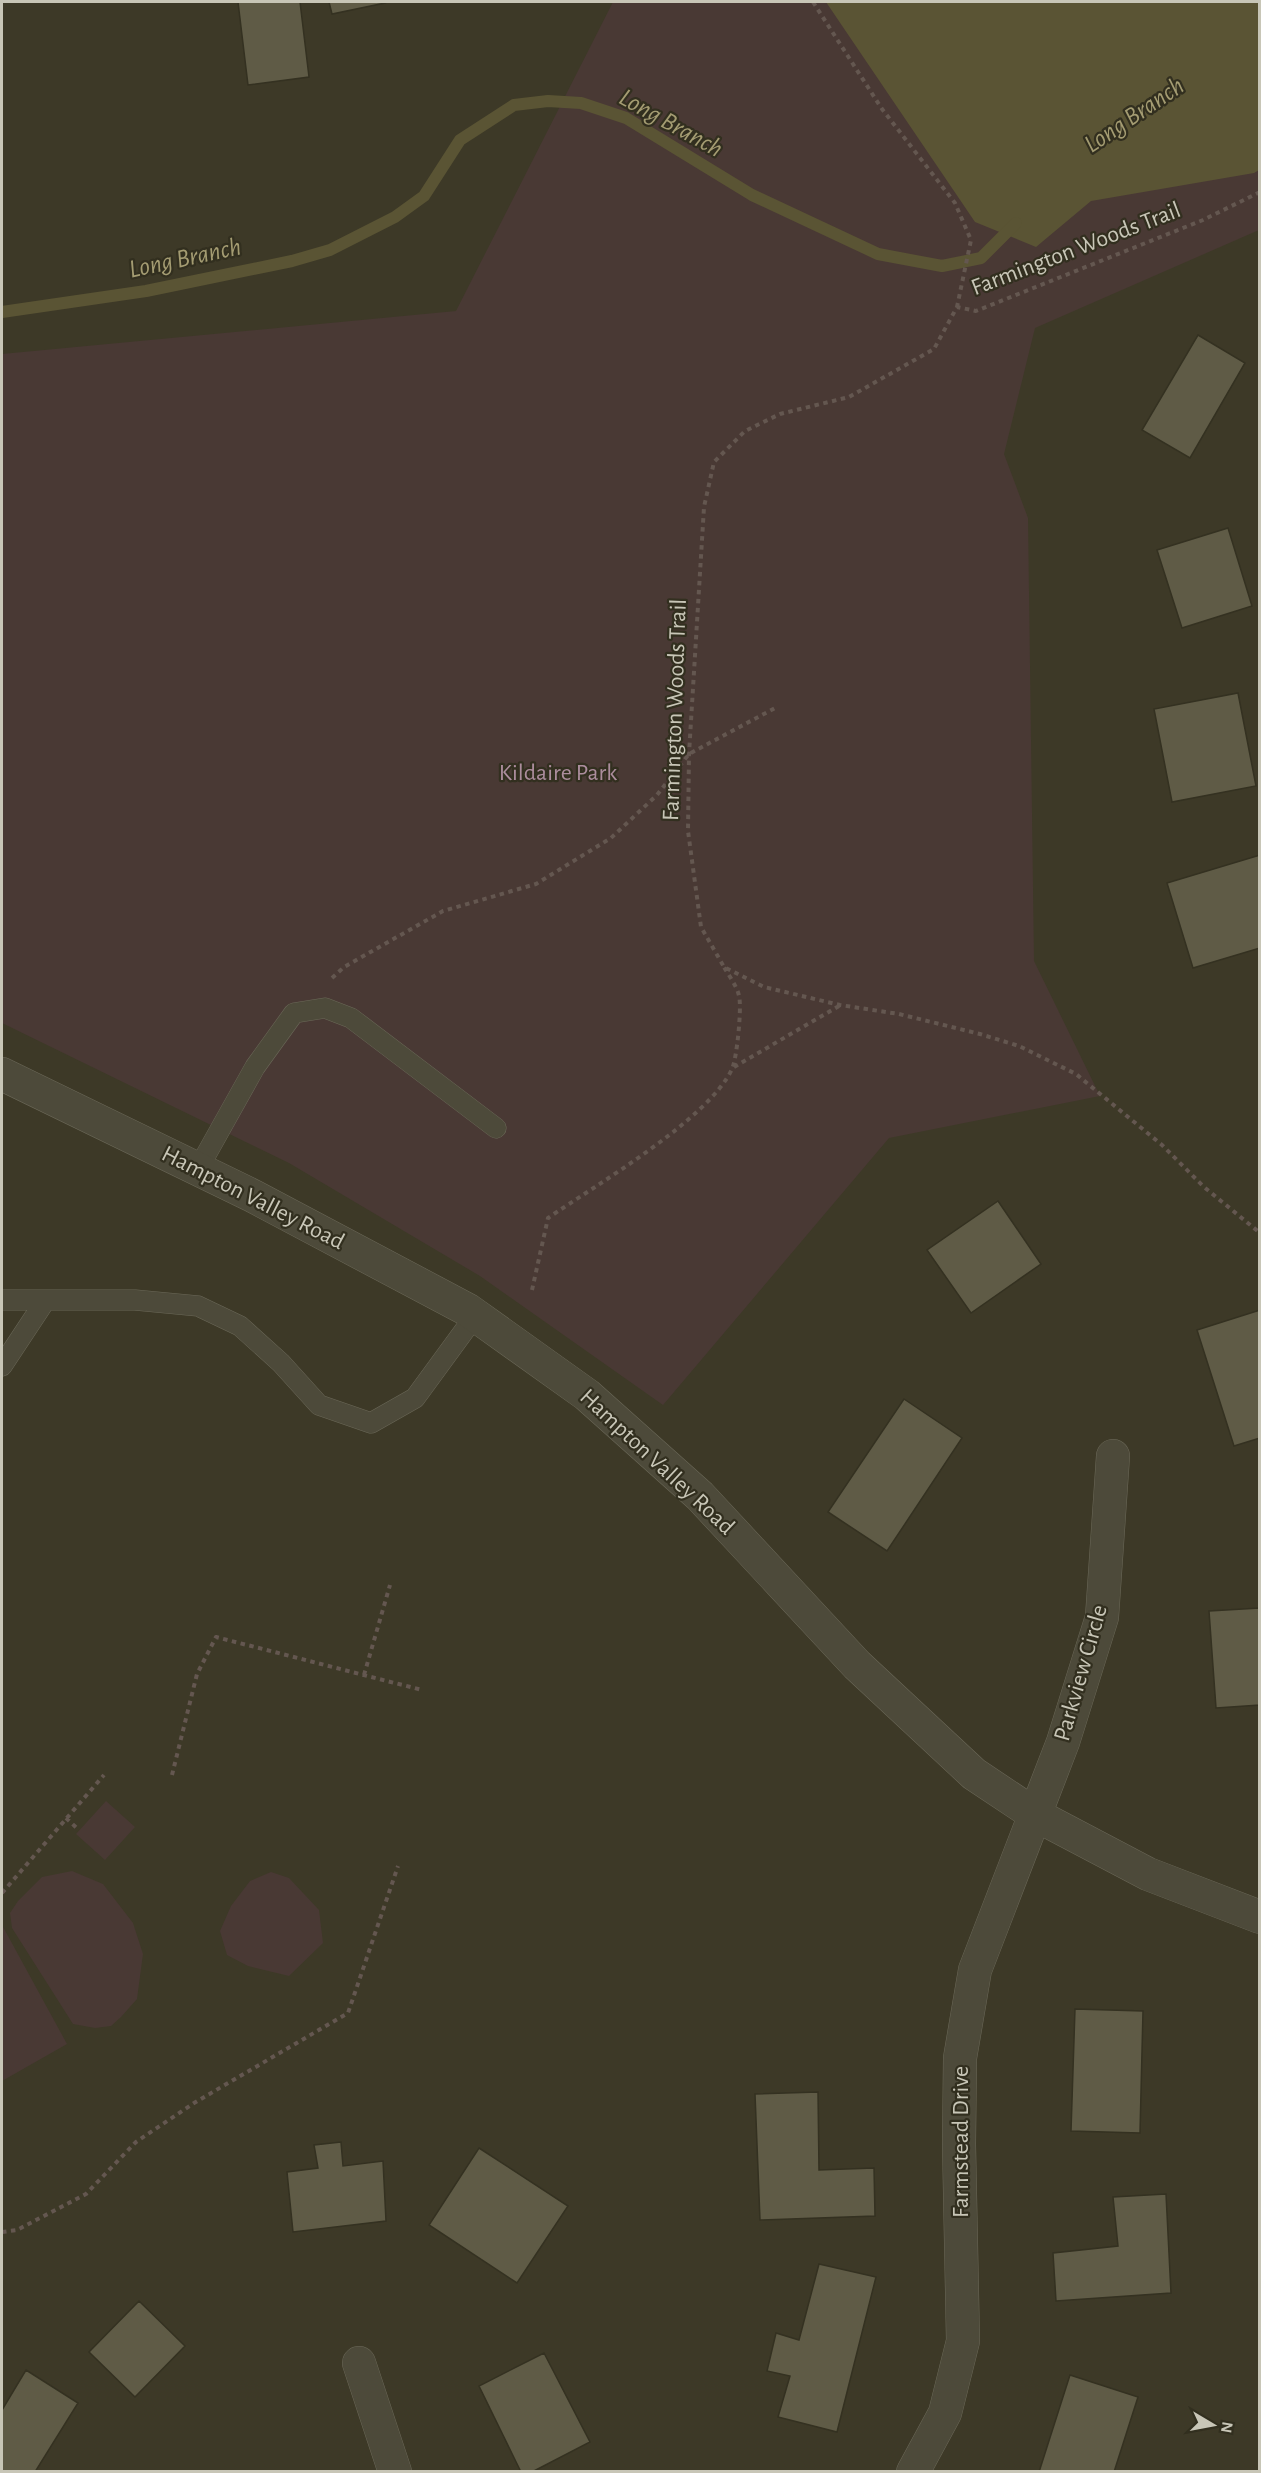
<svg xmlns="http://www.w3.org/2000/svg" width="1261" height="2473" viewBox="0 0 1261 2473" font-family="'Alegreya Sans',sans-serif">
	<style>
		.green { fill: #493934 }
		.water { fill: #5a5434 }
		.lines { fill: none; stroke-linecap: round; stroke-linejoin: round }
		.stream { stroke: #5a5434; stroke-width: 12 }
		.building { fill: #5f5b46; stroke: #343121; stroke-width: 1.5 }
		.service-casing { stroke: #6b6858; stroke-width: 21 }
		.minor-casing { stroke: #6b6858; stroke-width: 34 }
		.path { stroke: #645750; stroke-width: 4; stroke-dasharray: 4.5 4.5; stroke-linecap: butt }
		.service { stroke: #4d4a3a; stroke-width: 20 }
		.minor { stroke: #4d4a3a; stroke-width: 33 }
		.labels { text-anchor: middle; dominant-baseline: central; stroke-width: 4.5; stroke-linejoin: round; paint-order: stroke }
		.street-label { font-size: 24px; fill: #c8c6b7; stroke: #322f1f }
		.park-label { font-size: 24px; fill: #ac8d9d; stroke: #322f1f }
		.water-label { font-size: 26px; font-style: italic; fill: #a49c72; stroke: #322f1f }
	</style>
	<rect width="100%" height="100%" fill="#3d3927"/>
	<path class="green" d="M613,2H1259V230L1035,328L1004,454L1028,518L1034,961L1100,1096L889,1138L663,1405L480,1276L289,1163L2,1023V354L456,311Z
		M106,1801L135,1827L105,1860L76,1834Z
		M72,1871L103,1884L133,1923L143,1954L137,1999L121,2017L111,2026L95,2028L73,2024L12,1928L10,1913L18,1901L42,1877Z
		M271,1872L289,1878L319,1910L323,1943L289,1976L248,1966L227,1955L220,1931L231,1906L250,1881Z
		M2,1925L67,2044L2,2081Z"/>
	<path class="water" d="M826,2H1259V170L1254,173L1091,201L1036,247L975,222Z"/>
	<g class="lines">
		<path class="stream" d="M2,312L146,291L292,261L330,250L395,217L424,196L460,140L514,105L548,101L581,103L626,118L752,195L878,254L942,266L981,258L1016,223"/>
	</g>
	<path class="building" d="M238,2H300L309,77L248,85Z
		M329,2H384L385,3L332,14Z
		M1198,335L1245,363L1190,458L1142,430Z
		M1228,528L1252,606L1182,628L1157,550Z
		M1238,693L1256,786L1172,802L1154,709Z
		M1260,855V948L1193,968L1167,883Z
		M998,1201L1041,1264L971,1313L927,1250Z
		M1260,1310V1438L1234,1446L1197,1330Z
		M904,1399L962,1438L887,1551L828,1512Z
		M1260,1608V1705L1216,1708L1209,1611Z
		M1075,2009L1143,2011L1140,2133L1071,2131Z
		M818,2092L819,2170L874,2168L875,2216L760,2220L755,2094Z
		M341,2142L343,2166L383,2161L386,2221L293,2232L287,2172L318,2168L314,2145Z
		M479,2148L568,2206L517,2283L429,2225Z
		M1166,2194L1171,2293L1056,2301L1053,2253L1118,2246L1113,2197Z
		M819,2264L876,2277L837,2432L778,2417L790,2376L767,2371L776,2333L799,2340Z
		M139,2301L185,2346L135,2397L89,2352Z
		M544,2353L590,2442L532,2472H521L479,2386Z
		M26,2370L78,2403L35,2472H2V2410Z
		M1070,2375L1138,2397L1114,2472H1039Z"/>
	<g class="lines">
		<g class="service-casing">
			<path id="service" d="M198,1169L255,1067L294,1013L325,1008L351,1018L496,1128
				M2,1300H135L198,1306L240,1326L281,1363L319,1405L371,1423L415,1398L475,1316
				M2,1366L45,1301"/>
		</g>
		<g class="minor-casing">
			<path id="minor" d="M2,1074L253,1196L468,1310L587,1395L700,1496L857,1665L974,1774L1034,1814L1148,1874L1260,1917
				M359,2363L395,2472
				M913,2472L945,2413L963,2341L959,2144L960,2058L975,1970L1063,1742L1102,1617L1113,1456"/>
		</g>
		<path class="path" d="M813,2L882,109L955,203L971,240L957,307
			M1260,192L1203,220L976,311L957,307L934,349L849,397L780,414L745,431L714,462L704,507L689,754L688,831L701,927L724,967L764,987L840,1005L899,1014L980,1034L1019,1046L1076,1074L1162,1145L1204,1187L1260,1233
			M332,978L344,967L443,911L536,884L611,838L657,795L689,754L775,708
			M734,1067L839,1006
			M532,1290L548,1218C596,1185 709,1119 732,1069C737,1058 742,1007 739,996C737,986 729,976 724,967
			M364,1675L390,1585
			M172,1775L197,1674L216,1637L422,1690
			M66,1818L79,1830
			M2,1893L104,1775
			M2,2232L17,2230L86,2194L136,2142L194,2103L348,2013L398,1866"/>
		<use href="#service" class="service"/>
		<use href="#minor" class="minor"/>
	</g>
	<g class="labels">
		<g class="street-label">
			<text transform="translate(1076 249) rotate(-21)">Farmington Woods Trail</text>
			<text transform="translate(675 710) rotate(-88)">Farmington Woods Trail</text>
			<text transform="translate(253 1198) rotate(27)">Hampton Valley Road</text>
			<text transform="translate(657 1462) rotate(43)">Hampton Valley Road</text>
			<text transform="translate(1081 1673) rotate(-74)">Parkview Circle</text>
			<text transform="translate(961 2142) rotate(-90)">Farmstead Drive</text>
		</g>
		<g class="park-label">
			<text x="558" y="773">Kildaire Park</text>
		</g>
		<g class="water-label">
			<text transform="translate(1134 115) rotate(-34)">Long Branch</text>
			<text transform="translate(671 123) rotate(29)">Long Branch</text>
			<text transform="translate(185 258) rotate(-12)">Long Branch</text>
		</g>
	</g>
	<rect width="1261" height="2473" fill="none" stroke="#c8c6b7" stroke-width="6"/>
	<g transform="translate(1213 2425) rotate(100)" stroke="#322f1f" stroke-width="4.5" paint-order="stroke">
	<path d="M0-4.5L10 22L0 15L-10 22Z" fill="#c8c6b7"/>
	<text y="-9" font-size="16" font-weight="bold" text-anchor="middle" fill="#c8c6b7">N</text>
	</g>
</svg>
